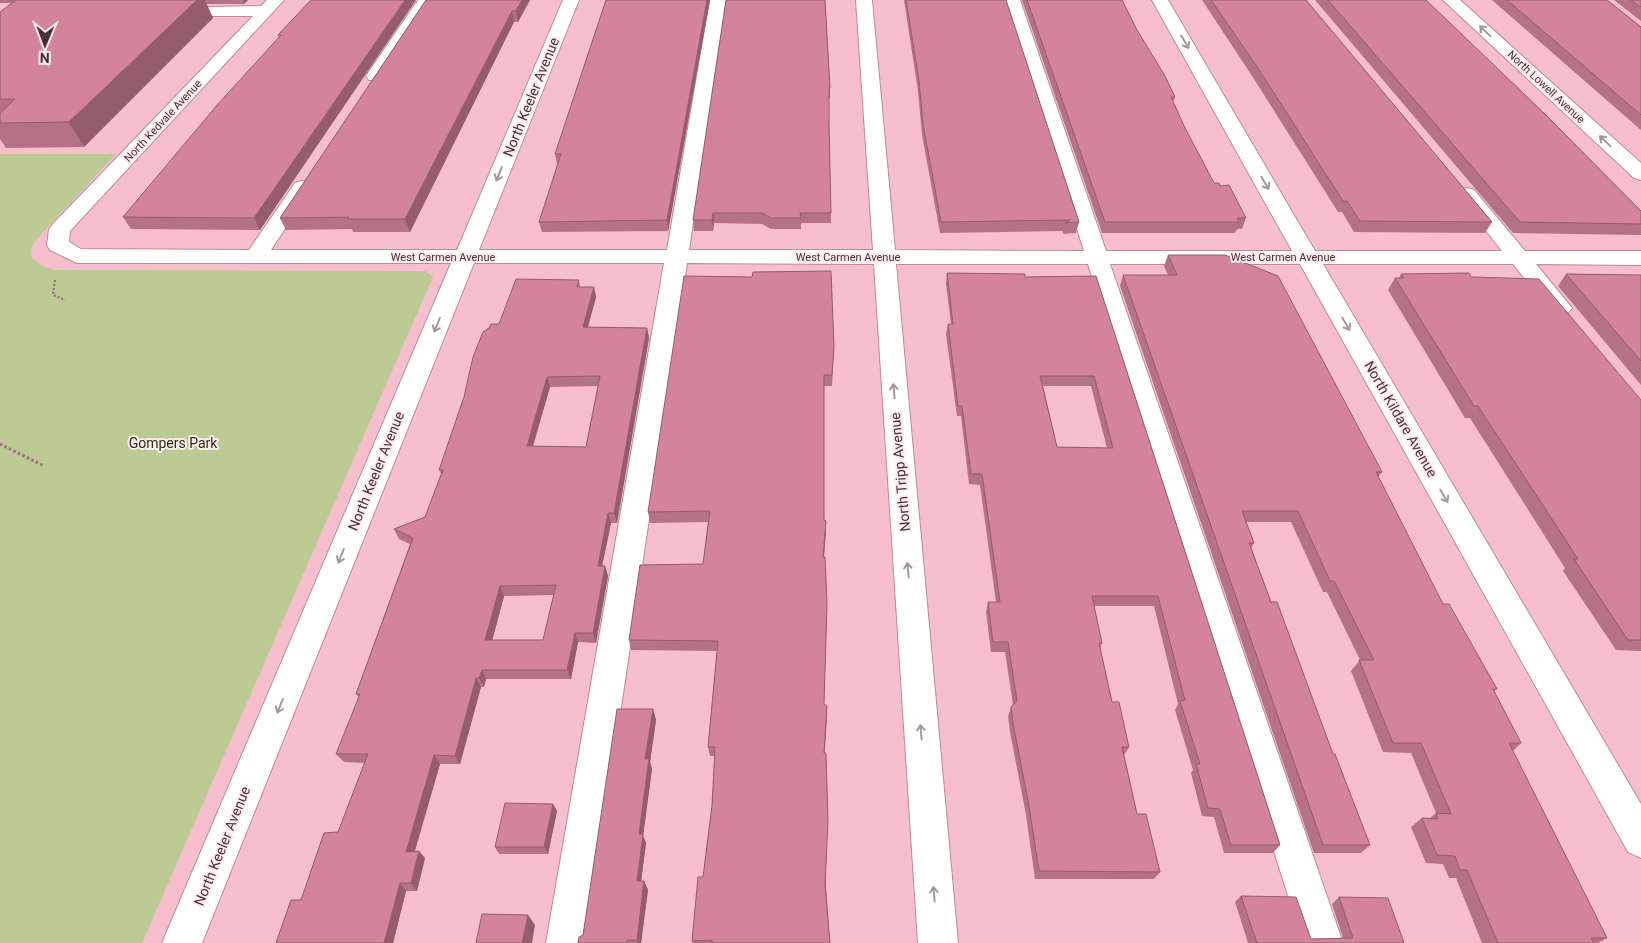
<svg xmlns="http://www.w3.org/2000/svg" width="1641" height="943" viewBox="0 0 1641 943" font-family="Roboto,sans-serif">
	<style>
		.green { fill: #bcca94 }
		.lines { fill: none; stroke-linecap: round; stroke-linejoin: round }
		.minor-casing { stroke: #bf8999; stroke-width: 2 }
		.path-far1 { stroke: #98717d; stroke-width: 2.5; stroke-dasharray: 2 2; stroke-linecap: butt }
		.path { stroke: #98717d; stroke-width: 3; stroke-dasharray: 2.5 2.5; stroke-linecap: butt }
		.minor { fill: #fff; fill-rule: evenodd }
		.wall { fill: #b57286; fill-rule: evenodd }
		.shaded-wall { fill: #945c6d }
		.building { fill: #d3849c; stroke: #945c6d; fill-rule: evenodd }
		.oneway { stroke: #a3989b }
		.labels { text-anchor: middle; dominant-baseline: central; stroke-width: 4; stroke-linejoin: round; paint-order: stroke }
		.far-street-label { font-size: 11px; fill: #473037; stroke: #fdebf0 }
		.street-label { font-size: 14px; fill: #473037; stroke: #fdebf0 }
		.park-label { font-size: 14px; fill: #282f0e; stroke: #fdebf0 }
	</style>
	<rect width="100%" height="100%" fill="#f7bece"/>
	<path class="green" d="M0,154H116L35,241L31,250L32,258L42,266L55,270L425,271L433,277L142,943H0Z"/>
	<g class="lines">
		<g class="minor-casing">
			<path id="minor" d="M267,0H284L70,231L69,242L81,249L249,250L295,183L302,181L309,183L312,187L271,250H457L563,0H579L479,250H667L710,0H726L689,250H873L856,0H872L895,250L1084,251L1004,0H1020L1106,251H1292L1152,0H1168L1315,251H1502L1457,194L1460,190L1467,188L1474,190L1525,251H1641V265L1536,264L1572,308L1568,313L1560,315L1552,313L1513,264H1323L1641,804V858L1628,852L1300,264H1110L1343,943H1303L1088,264H896L958,943H918L874,264L687,263L586,943H546L664,263H474L202,943H162L451,263H77L50,250L47,245L49,230L52,225L253,16H172L166,14L164,11L166,8L261,6Z
				M418,0H434L381,80H369L366,76Z
				M1443,0H1460L1641,163V180L1634,178Z"/>
		</g>
		<path class="path-far1" d="M55,280L53,295L65,300"/>
		<path class="path" d="M0,444L44,466"/>
		<use href="#minor" class="minor"/>
	</g>
	<path class="wall" d="M0,0H248L244,4H206L213,18L84,147L6,148L0,139V12L12,3H0Z
		M311,0L260,230L131,229L123,217L279,38L278,35Z
		M426,0H530L518,22H514L410,232H353L352,229L286,230L280,218Z
		M710,0L668,231L542,232L539,222L558,164H557L555,154Z
		M904,0H1006L1079,222L1076,233L1063,234V231L940,233L922,135L918,91Z
		M1022,0H1122L1137,30L1175,97L1173,102L1185,128L1214,183L1220,186L1246,218L1242,229H1237L1235,233H1102Z
		M1202,0H1306L1492,222L1485,233L1354,232L1342,212H1338L1254,79Z
		M1315,0H1426L1641,211V235L1513,233Z
		M1492,0H1607L1641,27V130Z
		M1614,0H1641V21Z
		M825,4L830,88V98H829V124L831,223H801V229H771L762,224L714,223L713,231H694L693,220Z
		M1168,255L1382,472L1378,477L1443,604L1497,689L1494,691L1521,743L1513,751L1607,938L1598,943H1482L1456,878H1449L1443,864L1426,863L1411,827L1422,818H1430L1436,813L1411,753L1383,752L1351,671L1360,660L1327,592H1323L1291,522H1246L1254,543L1251,548L1271,602L1370,845L1361,853H1314L1120,286L1123,275H1168L1164,266Z
		M947,273L1025,277L1096,276L1280,845L1273,853H1224L1214,817L1202,816L1191,773L1193,770L1175,710L1178,704L1154,606H1094L1102,643L1100,649L1112,702L1129,747L1124,755L1137,814L1160,872L1154,879H1035L1026,815L1010,732L1008,716L1011,707L1013,705L1005,652H991L986,612L988,602H996L980,485L969,484L961,416H957L946,334L948,324H951L946,284ZM1043,386H1091L1107,448L1057,447Z
		M1401,274L1471,277L1641,400V651L1616,650L1563,571L1565,568L1470,418H1465L1388,290L1395,278H1399Z
		M1566,274L1641,275V385L1558,286Z
		M579,280L580,287H594L596,297L588,327L647,328L649,338L617,523H611L602,566H605L608,576L596,643L578,642L571,679H486L484,687H481L460,764H440L415,851L425,858L417,891H406L393,943H276L338,832L365,763L344,762L336,754L359,697L356,694L410,544L399,539L394,529L425,517L441,474L439,470L499,324ZM598,386L586,447L533,446L550,387ZM554,595L543,640H492L504,596Z
		M834,347L832,386H824V520L826,521L824,557V704L827,706L824,753L826,886L830,943H693L692,941L703,877L712,806L715,756H710L708,747L717,651L631,650L629,640L703,564L708,522L650,523L648,512Z
		M653,709L656,720L650,762L652,769L643,836L646,843L641,881H644L648,890L641,943H578L583,935Z
		M553,804L557,811L548,854H499L495,847Z
		M1241,896L1311,939L1343,938L1332,904L1339,897L1404,943H1248L1235,902Z"/>
	<path class="shaded-wall" d="M197,0H205L213,18L84,147L69,122Z
		M243,0H248L244,4Z
		M405,0H416L260,230L254,218Z
		M522,0H530L518,22L516,11Z
		M707,0H710L668,231L667,220Z
		M512,11L514,22L410,232L405,219Z
		M713,213L714,223L713,231L712,220Z
		M594,287L596,297L585,337L583,327Z
		M647,328L649,338L617,523L614,513Z
		M547,377L550,387L530,456L527,446Z
		M608,513L611,523L600,576L598,566Z
		M826,521V532L823,568V557Z
		M605,566L608,576L596,643L593,633Z
		M500,586L504,596L490,649L485,640Z
		M575,633L578,642L571,679L567,670Z
		M482,670L486,679L484,687L479,678Z
		M476,678L481,687L460,764L455,756Z
		M827,706V716L824,763V753Z
		M653,709L656,720L650,762L652,769L643,836L646,843L640,890L637,881L639,834L645,759Z
		M434,755L440,764L412,860L406,852Z
		M553,804L557,811L548,854L544,847Z
		M419,851L425,858L417,891L411,883Z
		M644,881L648,890L641,943H638L637,940Z
		M400,883L406,891L393,943H384Z
		M528,915L535,925L532,943H522Z"/>
	<path class="building" d="M16,0H197L69,122L0,123V113L15,99H0V12Z
		M311,0H405L254,218L123,217L218,104L281,35H278Z
		M426,0H522L516,11H512L405,219H348L349,217L280,218Z
		M606,0H707L667,220L539,222L561,154H555Z
		M726,0H825L830,88H829V124L831,213H800L801,218H771L762,213H713L712,220H693Z
		M906,0H1006L1079,222L1065,223L1070,220L941,222L923,124L919,81Z
		M1027,0H1122L1137,30L1165,76L1175,97H1171L1185,128L1214,183H1219L1220,186L1229,185L1246,218H1237L1239,222H1105Z
		M1211,0H1306L1492,222L1360,221L1347,201H1343L1258,68Z
		M1328,0H1426L1546,115L1641,211V224L1520,222Z
		M1507,0H1607L1641,27V115Z
		M1631,0H1641V7Z
		M1168,255H1225L1278,276L1382,472H1376L1443,604H1449L1497,689H1493L1521,743H1509L1607,938H1591L1594,943H1498L1467,870H1460L1455,856L1437,855L1422,818L1438,819L1436,813L1451,814L1421,743H1393L1359,660H1374L1334,581H1330L1298,511H1242L1254,543H1249L1271,602H1277L1333,754H1335L1370,845H1323L1123,275H1177Z
		M831,271L834,347L832,375H824V520L826,521L823,557H825L827,603L824,704L827,706L824,753H826L828,821L825,885L830,943H712V940L692,941L698,877H703L712,806L715,747H708L718,641L629,640L640,565L703,564L710,511L648,512L684,276L752,277L753,272Z
		M947,273L1025,274V277L1096,276L1280,845H1231L1220,809L1208,808L1196,764H1200L1180,701L1185,700L1158,596H1092L1102,643H1099L1112,702H1119L1129,747H1122L1137,814H1146L1160,872L1039,871L1029,806L1013,723L1011,707L1017,701L1008,642H993L988,602H1000L982,474H971L962,406H958L948,324H953ZM1040,376H1094L1113,448L1057,447Z
		M1469,273L1471,277L1539,279L1641,400V640H1628L1574,559H1578L1478,406H1474L1395,278H1404L1401,274Z
		M1566,274L1641,275V361Z
		M516,279L579,280L577,287H594L583,327L647,328L614,513H608L598,566H605L593,633H575L567,670H482L479,678H476L455,756L434,755L406,852L419,851L411,883H400L384,943H276L291,900H301L324,833L338,832L368,754H336L360,694H356L413,538L394,529L425,517L443,470H439L464,397L473,357L483,332L489,328L491,324H499ZM600,376L586,447L527,446L547,377ZM556,585L543,640H485L500,586Z
		M617,709H653L645,759H649L639,834H643L637,881H644L637,940H627L626,943H578L579,937L583,935Z
		M505,803L553,804L544,847H495Z
		M1241,896L1296,897L1311,939L1353,938L1339,897L1388,898L1404,943H1257Z
		M482,914L528,915L522,943H476Z"/>
	<defs><path id="oneway-shaft" d="M-6 0H5M1.5-3L5.5 0L1.5 3" fill="none" stroke-width="1.6" stroke-linecap="round" stroke-linejoin="round" transform="scale(1.25)"/></defs>
	<g class="oneway">
		<use href="#oneway-shaft" transform="translate(1485 31) rotate(-137)"/>
		<use href="#oneway-shaft" transform="translate(1185 42) rotate(60)"/>
		<use href="#oneway-shaft" transform="translate(1605 141) rotate(-137)"/>
		<use href="#oneway-shaft" transform="translate(499 174) rotate(112)"/>
		<use href="#oneway-shaft" transform="translate(1265 183) rotate(60)"/>
		<use href="#oneway-shaft" transform="translate(1346 324) rotate(60)"/>
		<use href="#oneway-shaft" transform="translate(437 325) rotate(112)"/>
		<use href="#oneway-shaft" transform="translate(894 391) rotate(-95)"/>
		<use href="#oneway-shaft" transform="translate(1444 496) rotate(60)"/>
		<use href="#oneway-shaft" transform="translate(341 556) rotate(112)"/>
		<use href="#oneway-shaft" transform="translate(908 570) rotate(-95)"/>
		<use href="#oneway-shaft" transform="translate(280 706) rotate(112)"/>
		<use href="#oneway-shaft" transform="translate(921 732) rotate(-95)"/>
		<use href="#oneway-shaft" transform="translate(934 894) rotate(-95)"/>
	</g>
	<g class="labels">
		<g class="far-street-label">
			<text transform="translate(1546 87) rotate(43)">North Lowell Avenue</text>
			<text transform="translate(163 121) rotate(-47)">North Kedvale Avenue</text>
			<text x="443" y="257">West Carmen Avenue</text>
			<text x="848" y="257">West Carmen Avenue</text>
			<text x="1283" y="257">West Carmen Avenue</text>
		</g>
		<g class="street-label">
			<text transform="translate(531 97) rotate(-68)">North Keeler Avenue</text>
			<text transform="translate(1401 419) rotate(60)">North Kildare Avenue</text>
			<text transform="translate(376 471) rotate(-68)">North Keeler Avenue</text>
			<text transform="translate(900 472) rotate(-95)">North Tripp Avenue</text>
			<text transform="translate(222 846) rotate(-68)">North Keeler Avenue</text>
		</g>
		<g class="park-label">
			<text x="173" y="443">Gompers Park</text>
		</g>
	</g>
	<g transform="translate(45 45) rotate(181)" stroke="#fdebf0" stroke-width="4" paint-order="stroke">
	<path d="M0-4L9 19L0 12L-9 19Z" fill="#473037"/>
	<text y="-8" font-size="14" font-weight="bold" text-anchor="middle" fill="#473037">N</text>
	</g>
</svg>
